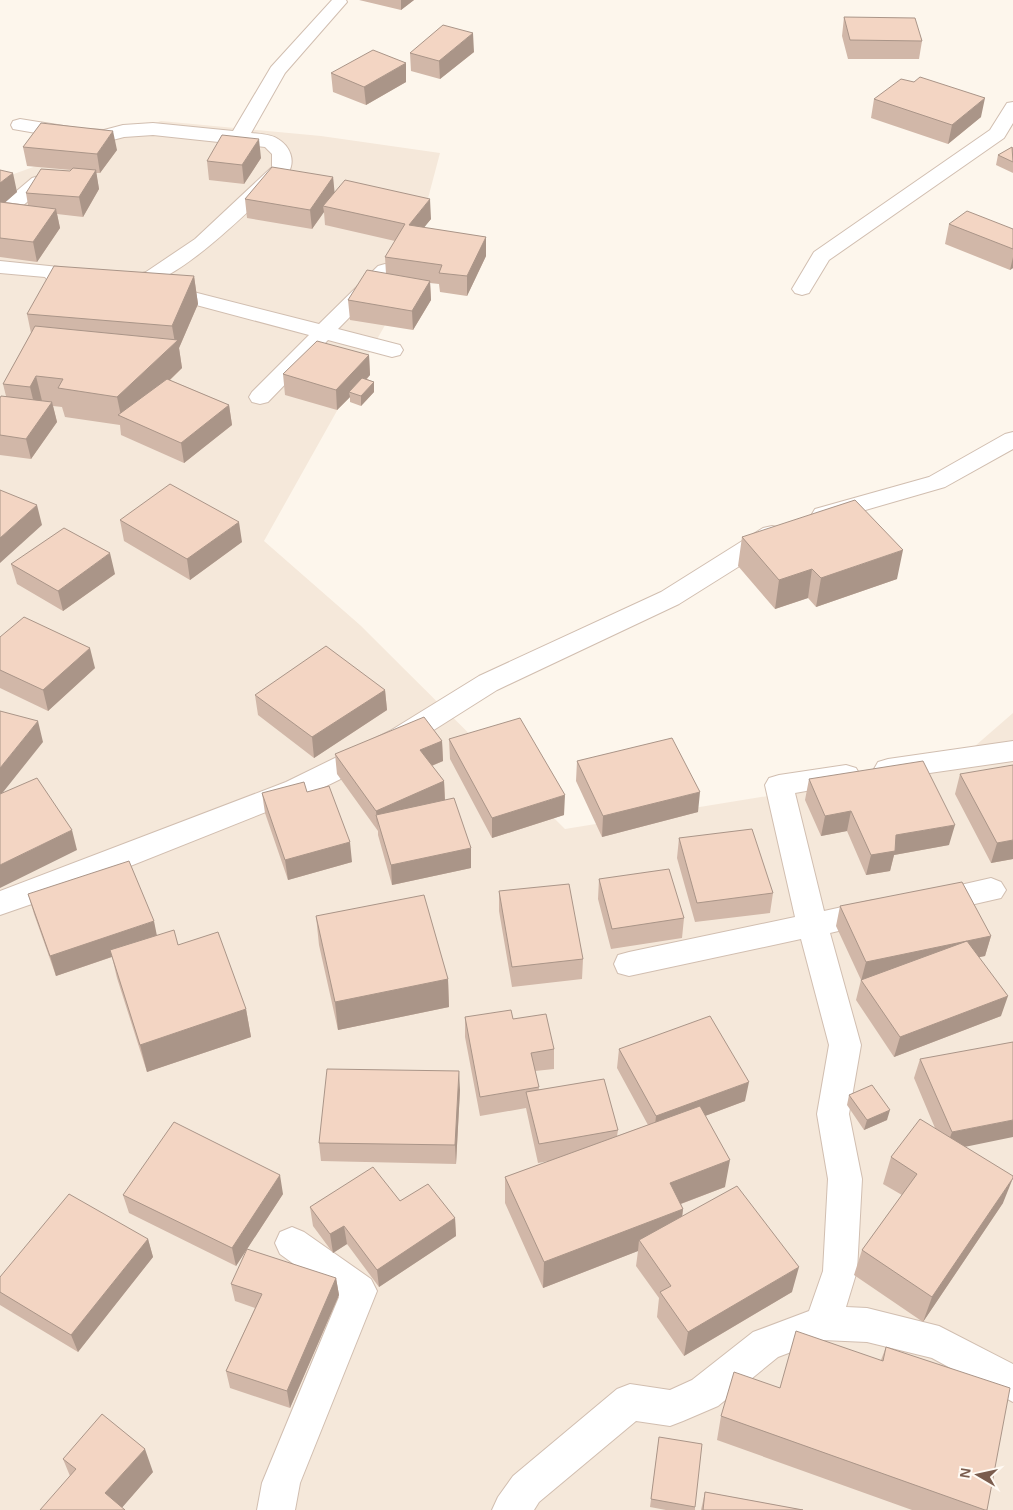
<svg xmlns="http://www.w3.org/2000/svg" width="1013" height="1510" viewBox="0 0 1013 1510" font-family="Helvetica,sans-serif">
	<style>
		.residential { fill: #f5e8da }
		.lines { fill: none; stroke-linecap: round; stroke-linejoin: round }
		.street-casing { stroke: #d1beb0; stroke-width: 2 }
		.street { fill: #fff; fill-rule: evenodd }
		.wall { fill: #d1b7a8 }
		.shaded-wall { fill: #aa9588 }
		.building { fill: #f3d5c3; stroke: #aa9588 }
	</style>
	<rect width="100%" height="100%" fill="#fdf6ec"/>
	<path class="residential" d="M161,121L321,136L440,153L403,293L264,541L360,625L565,829L952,766L1013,713V1510H0V179Z"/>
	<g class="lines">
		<g class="street-casing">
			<path id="street" d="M332,0H346L347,2L285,73L251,133C259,134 271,134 278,139C290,146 296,161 288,173C254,205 164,301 116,289L113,285L116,281L146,272L195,239L272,167V154L265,147L153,135L124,137L105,142L82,141L13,129L11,125L13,121L20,119L82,129L104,130L123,125L153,123L233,131L271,67Z
				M1013,102V123L1004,138L829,260L809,293L802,295L795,293L792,289L814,252L990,130L1007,103Z
				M39,176L46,178L49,182L46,186L7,219L0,221V205L32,178Z
				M0,261L59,267L71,285L68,289L61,291L54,289L45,277L0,273Z
				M385,264L392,266L395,270L392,274L338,329L400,345L403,350L400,355L392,357L328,340L268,402L260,404L252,402L249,397L252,392L309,335L155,294L152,290L155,286L162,284L319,324L378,266Z
				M1013,432V449L945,487L824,522L815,519L812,514L815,509L929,477L1005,434Z
				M772,526L781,528L784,534L781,540L679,604L497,690L410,745L306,796L55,896L0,915V891L286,782L390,731L479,676L661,592L763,528Z
				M1013,741V761L888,779L878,776L874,769L878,762L888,759Z
				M846,765L856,768L860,775L856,782L795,793L824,911L874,900L885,904L889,912L885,920L830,933L861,1045L849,1114L862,1179L857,1271L846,1307L867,1308L939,1326L1013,1364V1402L932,1358L867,1342L823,1340L778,1357L718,1406L683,1421L670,1426L636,1421L539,1502L534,1510H492L498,1497L513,1476L617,1389L630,1384L670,1390L692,1380L753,1332L809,1311L823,1271L828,1179L817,1114L829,1045L801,939L629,976L618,973L614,964L618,955L629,952L795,917L765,785L769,778L779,775Z
				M991,878L1001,882L1006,890L1001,898L931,914L921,910L916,902L921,894Z
				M292,1227L304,1232L371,1279L377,1291L300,1483L295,1510H257L262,1483L339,1297L280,1254L275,1243L280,1232Z"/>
		</g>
		<use href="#street" class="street"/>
	</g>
	<path class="wall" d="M359,0H414L401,10Z
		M844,17L922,41L919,59H848L842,36Z
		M474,52L440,79L411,71L410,53Z
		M331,73L406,82L366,105L333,92Z
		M874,99L981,117L948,144L871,118Z
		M23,147L117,150L100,173H96L99,189L83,217L57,214L60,228L37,262L0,257V170L17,192L5,202L28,205L26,193L70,171L71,170L27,166Z
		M1013,147V173L996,165L998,155Z
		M261,158L244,184L209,180L207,161Z
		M333,177L334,193L431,219L423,228L486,237V256L467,296L440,292L439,284L430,283L431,300L413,330L350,320L348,300L386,274L385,257L395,241L325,225L324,212L312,229L247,218L245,199Z
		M949,224L1013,229V268L1010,270L945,244Z
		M194,276L198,304L179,348L182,368L170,380L229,405L232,425L184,463L121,435L120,425L65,417L62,407L53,406L57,422L31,459L0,455V398L6,396L3,384L31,333L27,314Z
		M369,355L370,375L367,379L374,382V392L361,406L350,402V397L337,410L285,395L283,374Z
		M120,520L242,542L190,580L124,541Z
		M742,537L897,579L816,607L808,598L775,609L738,566Z
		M11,564L115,574L63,611L17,584Z
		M0,637L95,668L48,711L0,688Z
		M385,690L387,710L314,758L258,715L255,695Z
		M449,739L564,815L492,838L450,759Z
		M442,741L443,761L432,766L444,781L445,800L471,868L392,885L378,835V831L337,774L335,754Z
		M577,761L698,812L602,837L576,781Z
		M960,774L1013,859L991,863L955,794Z
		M809,779L949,845L894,855L890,871L866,875L847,831L821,836L805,800Z
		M307,792L352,862L288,880L265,813L262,793Z
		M679,838L773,893L770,913L695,922L677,858Z
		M599,879L684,918L682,938L611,949L598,899Z
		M499,891L583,959L582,979L512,987L499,911Z
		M28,894L157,935L178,945L246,1009L251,1037L147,1072L117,978L112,957L56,976L34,914Z
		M840,906L991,936L985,956L979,957L1001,1016L894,1057L856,1000L861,980L836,926Z
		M316,916L448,979L449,1007L338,1030L319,945Z
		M465,1017L513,1019L554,1049V1069L535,1071L539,1089L618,1130L617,1136L648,1125L617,1068L619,1049L745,1101L705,1116L725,1187L681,1204L683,1209L682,1216L792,1292L684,1356L657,1317L659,1298L636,1266L638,1251L543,1288L505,1203V1177L549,1161L538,1163L526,1108L480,1116L465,1037Z
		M920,1059L965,1147L1003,1203L923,1322L854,1275L862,1250L902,1195L883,1184L891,1157L935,1128L914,1078Z
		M460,1090L456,1164L321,1161L319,1143Z
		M849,1095L887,1120L864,1130L847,1105Z
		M283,1194L236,1266L129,1213L123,1195Z
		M400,1201L455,1218L456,1236L379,1287L347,1244L333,1253L313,1226L310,1207Z
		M148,1239L153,1257L78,1352L0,1305V1277Z
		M336,1278L339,1295L290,1408L230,1388L226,1371L255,1308L235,1301L231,1284Z
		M886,1347L987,1510H912L717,1440L721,1416L780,1388L881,1360Z
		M659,1437L695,1507V1510H666L650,1507Z
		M63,1459L153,1472L122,1507L70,1476Z
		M705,1492L803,1510H701Z"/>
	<path class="shaded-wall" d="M401,0H414L401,10Z
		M473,33L474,52L440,79L439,61Z
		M406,63V82L366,105L364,87Z
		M985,98L981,117L948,144L952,125Z
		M113,131L117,150L100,173L97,154Z
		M259,139L261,158L244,184L242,165Z
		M96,170L99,189L83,217L79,197Z
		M13,173L17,192L0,207V183Z
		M333,177L335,196L323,206L324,212L312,229L310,210Z
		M430,199L431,219L410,245L409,225Z
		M56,209L60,228L37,262L33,242Z
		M486,237V256L467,296V276Z
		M1013,257V268L1010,270Z
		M194,276L198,304L179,348L182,368L128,420L121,416L117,397L175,343L172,326Z
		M430,281L431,300L413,330L412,311Z
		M369,355L370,375L353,393L349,392L350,397L337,410L336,390Z
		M36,376L43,405L37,416L30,387Z
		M374,382V392L361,406V396Z
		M52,402L57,422L31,459L26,439Z
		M229,405L232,425L184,463L181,443Z
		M37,505L42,525L0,563V538Z
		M239,522L242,542L190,580L187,559Z
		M903,550L897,579L816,607L821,578Z
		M110,553L115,574L63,611L58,591Z
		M812,569L808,598L775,609L779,580Z
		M90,648L95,668L48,711L43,690Z
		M385,690L387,710L314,758L312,737Z
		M38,721L43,742L0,796V768Z
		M442,741L443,761L421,770L420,750Z
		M444,781L445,802L376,815L378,831L376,811Z
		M700,792L698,812L602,837L603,816Z
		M565,795L564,815L492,838V818Z
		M851,811L847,831L821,836L825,816Z
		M955,825L949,845L894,855L890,871L866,875L871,855L896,835Z
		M72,830L77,850L0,888V865Z
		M1013,840V859L991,863L997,843Z
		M350,842L352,862L288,880L285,860Z
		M471,848V868L392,885L391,865Z
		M154,921L158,941L56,976L50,956Z
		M991,936L985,956L861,981L866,962Z
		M448,979L449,1007L338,1030L335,1002Z
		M1008,996L1001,1016L894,1057L900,1037Z
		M246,1009L251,1037L147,1072L140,1045Z
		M459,1071L460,1090L456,1164L455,1145Z
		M749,1082L745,1101L654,1135L656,1116Z
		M890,1110L887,1120L864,1130L867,1120Z
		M1013,1120V1137L945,1151L952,1132Z
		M730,1160L725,1187L667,1209L670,1183Z
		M280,1175L283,1194L236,1266L232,1248Z
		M1013,1178L1003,1203L923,1322L932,1297Z
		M683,1209L680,1235L639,1240L638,1251L543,1288L544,1262Z
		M455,1218L456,1236L379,1287L377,1270Z
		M344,1226L347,1244L333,1253L330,1234Z
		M148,1239L153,1257L78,1352L71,1335Z
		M799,1267L792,1292L684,1356L688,1332Z
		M336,1278L339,1295L290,1408L287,1391Z
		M145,1449L153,1472L120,1510L105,1493Z"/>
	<path class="building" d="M844,17L915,18L922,41L850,40Z
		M443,25L473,33L439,61L410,53Z
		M373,50L406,63L364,87L331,73Z
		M920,77L985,98L952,125L874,99L901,79L914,82Z
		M41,123L113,131L97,154L23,147Z
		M222,135L259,139L242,165L207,161Z
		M1012,147L1013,162L998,155Z
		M272,167L333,177L310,210L245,199Z
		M73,168L96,170L79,197L26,193L41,169L70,171Z
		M0,170L13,173L0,183Z
		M345,180L430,199L409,225L486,237L467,276L439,273L442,265L385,257L405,224L323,206Z
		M0,202L56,209L33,242L0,238Z
		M967,211L1013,229V249L949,224Z
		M54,266L194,276L172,326L27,314Z
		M367,270L430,281L412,311L348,300Z
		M35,326L178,340L117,397L58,388L63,379L36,376L30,387L3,384Z
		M317,341L369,355L336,390L283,374Z
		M362,378L374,382L361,396L349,392Z
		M167,379L229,405L181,443L118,415Z
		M1,396L52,402L26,439L0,435V398Z
		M170,484L239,522L187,559L120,520Z
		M0,490L37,505L0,538Z
		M855,500L903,550L821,578L812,569L779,580L742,537Z
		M64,528L110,553L58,591L11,564Z
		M24,617L90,648L43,690L0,670V637Z
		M326,646L385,690L312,737L255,695Z
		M0,711L38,721L0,768Z
		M424,717L442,741L420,750L444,781L376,811L335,754Z
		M520,718L565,795L492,818L449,739Z
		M672,738L700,792L603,816L577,761Z
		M923,761L955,825L896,835L895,851L871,855L851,811L825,816L809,779Z
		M1013,765V840L997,843L960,774Z
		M37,778L72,830L0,865V794Z
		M304,782L307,792L329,786L350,842L285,860L262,793Z
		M454,798L471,848L391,865L376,815Z
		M752,829L773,893L697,903L679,838Z
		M129,861L154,921L50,956L28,894Z
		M669,869L684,918L612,929L599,879Z
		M962,882L991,936L866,962L840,906Z
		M569,884L583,959L512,967L499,891Z
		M424,895L448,979L335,1002L316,916Z
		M174,930L178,945L218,932L246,1009L140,1045L110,950Z
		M967,941L1008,996L900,1037L861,980Z
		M511,1010L513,1019L546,1014L554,1049L531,1053L539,1087L480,1097L465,1017Z
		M710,1016L749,1082L656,1116L619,1049Z
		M1013,1042V1120L952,1132L920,1059Z
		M327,1069L459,1071L455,1145L319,1143Z
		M604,1079L618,1130L539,1144L526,1092Z
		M872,1085L890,1110L867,1120L849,1095Z
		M700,1106L730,1160L670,1183L683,1209L544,1262L505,1177Z
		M920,1119L1013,1176V1178L932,1297L862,1250L917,1174L891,1157Z
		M174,1122L280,1175L232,1248L123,1195Z
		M373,1167L400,1201L428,1184L455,1218L377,1270L344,1226L330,1234L310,1207Z
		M737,1186L799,1267L688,1332L660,1292L671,1286L639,1240Z
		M69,1194L148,1239L71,1335L0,1292V1277Z
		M247,1249L336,1278L287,1391L226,1371L262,1294L231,1284Z
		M796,1331L883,1361L886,1347L1010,1388L987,1510H985L721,1416L734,1372L780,1388Z
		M102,1414L145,1449L105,1493L125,1510H40L76,1469L63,1459Z
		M659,1437L702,1444L695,1507L651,1499Z
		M705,1492L803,1510H703Z"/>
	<g transform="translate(978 1475) rotate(279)" stroke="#fffaf3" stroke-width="4" paint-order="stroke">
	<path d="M0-4L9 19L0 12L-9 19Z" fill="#7a5c4d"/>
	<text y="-8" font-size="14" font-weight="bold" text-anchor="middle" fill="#7a5c4d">N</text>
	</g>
</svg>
